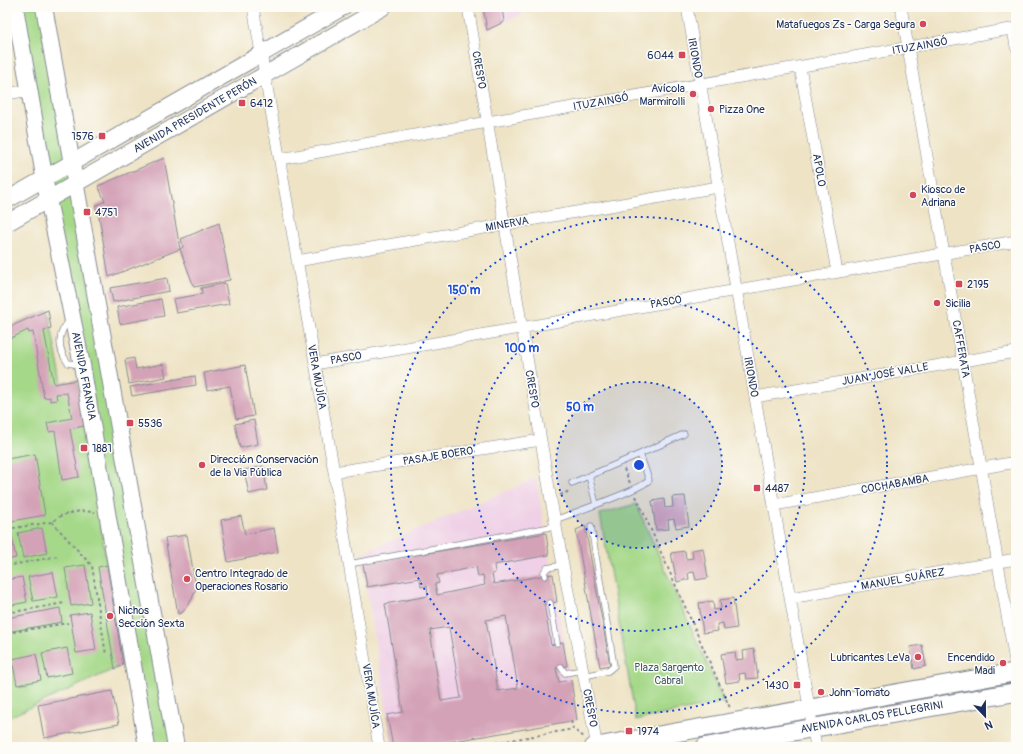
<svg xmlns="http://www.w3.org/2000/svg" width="1023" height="754" viewBox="0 0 1023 754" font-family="Pangolin,sans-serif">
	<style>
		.built { fill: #efd0e6 }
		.green { fill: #a5d888; stroke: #608473 }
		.building { fill: #d4a2b7; fill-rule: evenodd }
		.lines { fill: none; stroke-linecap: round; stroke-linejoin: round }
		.lane-casing { stroke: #848992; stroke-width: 7 }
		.street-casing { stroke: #848992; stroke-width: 12 }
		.secondary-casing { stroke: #848992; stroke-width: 18 }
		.primary-casing { stroke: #848992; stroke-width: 20 }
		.path { stroke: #848992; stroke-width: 2; stroke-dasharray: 3 3; stroke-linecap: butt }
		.lane { stroke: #fff; stroke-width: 5.5 }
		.street { stroke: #fff; stroke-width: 11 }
		.secondary { stroke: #fff; stroke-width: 16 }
		.primary { stroke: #fff; stroke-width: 18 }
		.ring { fill: none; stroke: #1d4ed8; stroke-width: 2; stroke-dasharray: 2 4 }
		.poi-dot { fill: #d1495b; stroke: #fdfcf7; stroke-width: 1.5 }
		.labels { text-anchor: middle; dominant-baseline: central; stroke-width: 3; stroke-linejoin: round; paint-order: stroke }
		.poi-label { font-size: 11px; fill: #1b2f5e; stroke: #fdfcf7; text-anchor: start }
		.street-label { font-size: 11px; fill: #1b2f5e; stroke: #fdfcf7 }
		.park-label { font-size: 11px; fill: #3e5968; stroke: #fdfcf7 }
		.centre { fill: #1d4ed8; stroke: #fdfcf7; stroke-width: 2 }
		.ring-label { font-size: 12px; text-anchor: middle; font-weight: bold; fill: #1d4ed8; stroke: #fdfcf7; stroke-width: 3; stroke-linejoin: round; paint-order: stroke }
	</style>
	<rect width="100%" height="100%" fill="#fdfcf7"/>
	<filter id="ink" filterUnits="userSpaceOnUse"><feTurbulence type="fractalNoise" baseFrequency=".025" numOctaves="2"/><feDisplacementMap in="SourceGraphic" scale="8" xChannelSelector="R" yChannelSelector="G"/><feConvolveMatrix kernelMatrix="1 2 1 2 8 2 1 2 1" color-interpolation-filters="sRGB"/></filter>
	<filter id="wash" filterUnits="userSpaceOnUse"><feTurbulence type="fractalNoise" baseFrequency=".012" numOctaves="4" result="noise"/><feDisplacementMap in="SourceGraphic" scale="16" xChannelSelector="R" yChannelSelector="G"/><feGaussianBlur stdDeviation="0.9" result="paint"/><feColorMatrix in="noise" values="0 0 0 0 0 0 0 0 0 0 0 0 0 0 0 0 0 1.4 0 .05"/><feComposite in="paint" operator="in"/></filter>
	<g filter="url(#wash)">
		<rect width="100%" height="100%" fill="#eee3c5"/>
		<path class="built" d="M483,7H537L487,30Z
			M536,478L577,720L420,747H393L361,554Z"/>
		<path class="green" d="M15,7H44L176,747H147Z
			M48,310L62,383L77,380L123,665L7,718V328Z
			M636,504L724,702L636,720L600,514Z"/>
		<g id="blocks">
			<path class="building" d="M483,7H502L504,22L487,30Z
				M524,7H537L527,12Z
				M164,158L180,249L109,277L99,216L95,206L105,201L98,186Z
				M219,223L230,280L194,287L180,249L183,247L181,239Z
				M167,278L169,291L113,302L110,288Z
				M225,283L229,304L176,313L173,299L202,294L201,288Z
				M161,299L164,316L120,324L117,307Z
				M48,310L51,328L44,331L54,384L77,380L84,426L70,429L79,477L62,480L55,431L49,432L47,423L72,418L67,393L56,394L57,400L50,401V397L44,398L33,332L29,333L28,330L7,340V328Z
				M134,358L136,369L163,364L166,377L129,384L125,360Z
				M245,365L254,416L236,419L230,386L207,390L204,373Z
				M195,376L196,385L132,396L130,387Z
				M254,420L258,444L240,448L235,424Z
				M35,454L45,515L7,522V459Z
				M263,466L267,490L249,494L244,470Z
				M685,496L689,526L676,528L674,519L668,520L669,529L656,530L652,501L664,499L665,508L673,507L672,497Z
				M241,516L245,534L274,528L278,552L228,562L221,520Z
				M585,526L610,665L600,667L576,530Z
				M42,528L47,553L23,558L18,533Z
				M11,533L16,558L7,560V534Z
				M546,533L549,555L494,565L495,573L492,574L494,584L553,574L557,602L544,604L551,645L563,642L567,666L556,668L559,682L571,680L577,720L420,747H393L387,715L403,712L385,604L428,596L427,586L421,587L420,578L367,587L363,564ZM476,567L478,576L483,575L485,585L437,595L435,584L439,583L437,575ZM506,616L518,688L498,691L486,620ZM449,627L461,698L441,701L430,630Z
				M187,535L196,588L192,599L183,612L178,614L165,538Z
				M703,548L708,578L696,580L694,572L688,573L689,579L677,582L671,553L685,551L686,559L693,558L692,550Z
				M85,565L91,603L71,606L65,568Z
				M107,565L123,665L115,669L98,567Z
				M53,572L58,597L33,601L28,577Z
				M22,577L27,602L7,606V580Z
				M733,598L737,628L724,630L723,623L717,624L718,631L703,633L699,603L713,601L714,610L721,609L720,600Z
				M60,608L62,622L7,632V618Z
				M90,612L96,650L76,653L70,615Z
				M922,645L926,666L914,669L910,647Z
				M67,648L72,673L47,678L42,653Z
				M754,649L758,678L746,679L745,673L739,674L740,681L726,683L721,654L735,652L736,660L744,659L743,651Z
				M36,654L41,680L17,685L12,659Z
				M112,691L119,724L44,738L38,705Z"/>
		</g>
	</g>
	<g filter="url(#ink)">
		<use href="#blocks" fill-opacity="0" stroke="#848992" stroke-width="1"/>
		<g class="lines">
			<g class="lane-casing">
				<path id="lane" d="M71,319C57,332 57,348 68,363L80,365
					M640,454L684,434
					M589,476L596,504
					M555,520C570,514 643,489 649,480L640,454L572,483
					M349,564L556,526
					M545,576L544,572L547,568L563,565
					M550,603L557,643
					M561,667L565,673L583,670
					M584,676L608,671L614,666L591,526"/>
			</g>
			<g class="street-casing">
				<path id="street" d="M253,7L334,472L379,747
					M468,7L551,500L597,747
					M687,7L816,747
					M901,7L1016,667
					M1013,29L1016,47
					M800,67L837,272
					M7,94L29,90
					M280,159L1016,28
					M297,261L718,187
					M315,364L1016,241
					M755,397L1016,352
					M334,472L541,440
					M774,505L1016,462
					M790,598L1016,559"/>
			</g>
			<g class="secondary-casing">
				<path id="secondary" d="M15,7L48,199L82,365L147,747
					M44,7L176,747
					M7,200L343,7
					M7,223L383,7"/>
			</g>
			<g class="primary-casing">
				<path id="primary" d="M594,747L1016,672
					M705,747L1016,692"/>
			</g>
			<path class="path" d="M624,469L630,483
				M560,495L570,491
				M636,496L730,708
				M52,522L92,566L106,655
				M7,529L52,522L62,515L80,511L95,512
				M7,566L58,556
				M7,613L65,603
				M7,633L68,623
				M571,721L573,729L584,737
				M472,747L573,729"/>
			<use href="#lane" class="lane"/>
			<use href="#street" class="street"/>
			<use href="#secondary" class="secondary"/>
			<use href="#primary" class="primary"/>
		</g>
	</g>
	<circle cx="639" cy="465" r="83" fill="#1d4ed8" fill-opacity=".12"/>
	<g class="ring">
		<circle cx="639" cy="465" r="83"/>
		<circle cx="639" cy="465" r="166"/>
		<circle cx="639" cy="465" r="248"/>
	</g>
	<g class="poi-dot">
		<circle cx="923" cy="24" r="4"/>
		<rect x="678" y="51" width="8" height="8" rx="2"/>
		<circle cx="693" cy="94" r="4"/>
		<rect x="238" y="99" width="8" height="8" rx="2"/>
		<circle cx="711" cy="109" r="4"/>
		<rect x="98" y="132" width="8" height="8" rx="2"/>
		<circle cx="913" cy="195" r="4"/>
		<rect x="83" y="208" width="8" height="8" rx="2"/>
		<rect x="955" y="280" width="8" height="8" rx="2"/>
		<circle cx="937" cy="303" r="4"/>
		<rect x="126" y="419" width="8" height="8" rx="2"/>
		<rect x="80" y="444" width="8" height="8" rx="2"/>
		<circle cx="202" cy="465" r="4"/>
		<rect x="753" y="484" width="8" height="8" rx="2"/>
		<circle cx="187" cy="579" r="4"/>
		<circle cx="110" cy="616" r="4"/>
		<circle cx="918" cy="657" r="4"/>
		<circle cx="1003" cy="663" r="4"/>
		<rect x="793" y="681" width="8" height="8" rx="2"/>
		<circle cx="821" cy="692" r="4"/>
		<rect x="625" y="727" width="8" height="8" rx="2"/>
	</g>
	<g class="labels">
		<g class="poi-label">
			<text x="915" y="24" text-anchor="end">Matafuegos Zs - Carga Segura</text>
			<text x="674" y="55" text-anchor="end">6044</text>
			<text x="685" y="88" text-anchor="end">Avícola<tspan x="685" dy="13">Marmirolli</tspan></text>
			<text x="250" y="103">6412</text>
			<text x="719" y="109">Pizza One</text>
			<text x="94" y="136" text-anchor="end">1576</text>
			<text x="921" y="189">Kiosco de<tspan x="921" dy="13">Adriana</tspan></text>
			<text x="95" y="212">4751</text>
			<text x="967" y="284">2195</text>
			<text x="945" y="303">Sicilia</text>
			<text x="138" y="423">5536</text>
			<text x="92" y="448">1881</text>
			<text x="210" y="459">Dirección Conservación<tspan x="210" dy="13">de la Via Pública</tspan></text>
			<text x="765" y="488">4487</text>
			<text x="195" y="573">Centro Integrado de<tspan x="195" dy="13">Operaciones Rosario</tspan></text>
			<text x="118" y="610">Nichos<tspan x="118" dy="13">Sección Sexta</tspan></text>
			<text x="910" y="657" text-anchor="end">Lubricantes LeVa</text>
			<text x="995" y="657" text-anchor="end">Encendido<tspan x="995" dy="13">Madi</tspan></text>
			<text x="789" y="685" text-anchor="end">1430</text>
			<text x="829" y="692">John Tomato</text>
			<text x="637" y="731">1974</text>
		</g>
		<g class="street-label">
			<text transform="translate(920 46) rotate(-10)">ITUZAINGÓ</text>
			<text transform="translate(695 58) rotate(80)">IRIONDO</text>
			<text transform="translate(479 70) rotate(80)">CRESPO</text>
			<text transform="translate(601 102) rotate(-10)">ITUZAINGÓ</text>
			<text transform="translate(195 115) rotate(-30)">AVENIDA PRESIDENTE PERÓN</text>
			<text transform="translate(819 170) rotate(80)">APOLO</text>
			<text transform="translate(507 224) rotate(-10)">MINERVA</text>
			<text transform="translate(985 247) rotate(-10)">PASCO</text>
			<text transform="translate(666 302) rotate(-10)">PASCO</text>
			<text transform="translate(961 349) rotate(80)">CAFFERATA</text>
			<text transform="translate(346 358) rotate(-10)">PASCO</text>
			<text transform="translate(885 374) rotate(-10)">JUAN JOSÉ VALLE</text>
			<text transform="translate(84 376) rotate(79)">AVENIDA FRANCIA</text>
			<text transform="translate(317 377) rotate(80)">VERA MUJÍCA</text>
			<text transform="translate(751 377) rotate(80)">IRIONDO</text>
			<text transform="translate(532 389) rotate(80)">CRESPO</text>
			<text transform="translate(438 456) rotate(-9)">PASAJE BOERO</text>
			<text transform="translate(895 484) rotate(-10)">COCHABAMBA</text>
			<text transform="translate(903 579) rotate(-10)">MANUEL SUÁREZ</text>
			<text transform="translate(371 696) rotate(81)">VERA MUJÍCA</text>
			<text transform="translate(590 708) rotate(79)">CRESPO</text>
			<text transform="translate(872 717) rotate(-10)">AVENIDA CARLOS PELLEGRINI</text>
		</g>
		<g class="park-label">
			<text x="669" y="667">Plaza Sargento<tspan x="669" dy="13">Cabral</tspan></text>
		</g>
	</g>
	<circle cx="639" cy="465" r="6" class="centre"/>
	<g class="ring-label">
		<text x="464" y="294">150 m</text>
		<text x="522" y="352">100 m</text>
		<text x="580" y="411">50 m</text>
	</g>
	<rect width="1023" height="754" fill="none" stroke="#fdfcf7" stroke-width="24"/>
	<g transform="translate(985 716) rotate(158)" stroke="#fdfcf7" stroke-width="3" paint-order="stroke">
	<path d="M0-3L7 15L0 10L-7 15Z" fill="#1b2f5e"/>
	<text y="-6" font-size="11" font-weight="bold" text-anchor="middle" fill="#1b2f5e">N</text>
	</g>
</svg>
